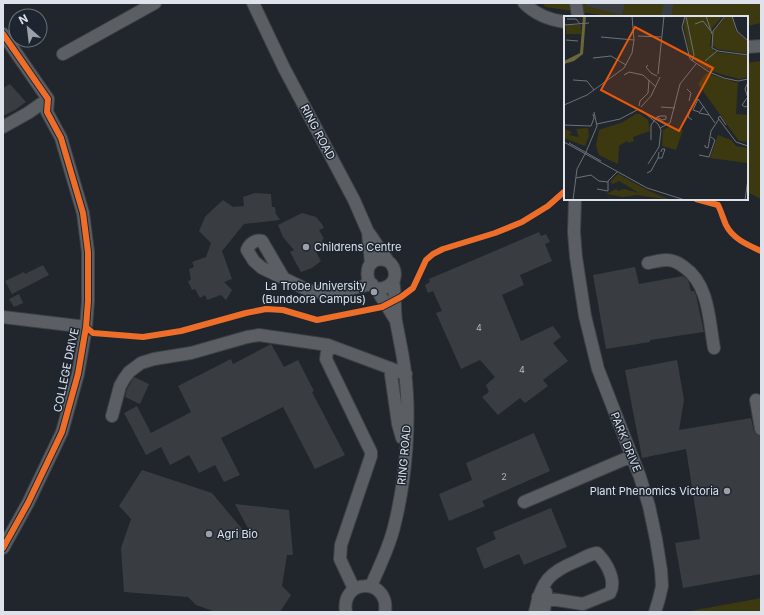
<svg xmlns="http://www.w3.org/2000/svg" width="764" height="615" viewBox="0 0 764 615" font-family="Inter,sans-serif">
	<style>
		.green { fill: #3c3810 }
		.building { fill: #393d42 }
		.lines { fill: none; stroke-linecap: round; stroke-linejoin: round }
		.minor-casing { stroke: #3e4147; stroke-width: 14 }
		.minor { stroke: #5b5f64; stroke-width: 12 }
		.cycleway-casing { stroke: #1d2530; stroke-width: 8 }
		.cycleway { stroke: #ee6e29; stroke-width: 6 }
		.poi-dot { fill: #9ca1a8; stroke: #1d2530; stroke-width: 1.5 }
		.labels { text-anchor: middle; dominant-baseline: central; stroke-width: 3; stroke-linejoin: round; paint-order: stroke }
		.number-label { font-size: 9px; fill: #b5bac1 }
		.street-label { font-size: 11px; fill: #dee3eb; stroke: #1d2530 }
		.poi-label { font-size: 11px; fill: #dee3eb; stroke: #1d2530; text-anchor: start }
		.inset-road { fill: none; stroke: #6d7278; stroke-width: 1 }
		.view { fill: #e8590c; fill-opacity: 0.15; stroke: #e8590c; stroke-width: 2 }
		.inset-edge { fill: none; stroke: #dee3eb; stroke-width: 2 }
	</style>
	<rect width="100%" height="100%" fill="#21262c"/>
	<path class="green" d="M543,3H761V23L747,26V17H615L545,7Z
		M761,61V199L747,192V63Z
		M761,598V612H685Z"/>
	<path class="building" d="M587,3H625L622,15L586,6Z
		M664,3H674L671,17L661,15Z
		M10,84L26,102L15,110L3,116V88Z
		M255,193L271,194L272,207H275L276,214L280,220L244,224L222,251L232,279L224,282L232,290L226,300L221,295L207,300L205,295L200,298L195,289L192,290L188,281L191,280L189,269L194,267L192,262L206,257L211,243L199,231L205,217L212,210L223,200L233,207L244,206L243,197Z
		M302,213L316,217L322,224L324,228L319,230L324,239L322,240L325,244L315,250L321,261L312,268L301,272L290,252L294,250L283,237L278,225Z
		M539,232L541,236L546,234L550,242L545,244L552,261L520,275L524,285L502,295L521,341L553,326L561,337L553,343L568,361L543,380L548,386L525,403L520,398L498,415L482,397L489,392L486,385L495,377L480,360L461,369L436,313L442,311L433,291L428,293L425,285L430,282L429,279Z
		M43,265L49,275L12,294L5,281L24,272L25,274Z
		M635,267L639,284L683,276L687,279L689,283L691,291H694L696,295L704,332L650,340V342L606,349L593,275Z
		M19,294L23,303L14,307L9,299Z
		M271,344L284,367L298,360L314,391L312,392L345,455L315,469L283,407L221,438L240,475L224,482L215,465L199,473L189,455L170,465L161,447L146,455L124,413L137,406L151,433L191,412L178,386L231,359L233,364Z
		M677,360L684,400L679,430L751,418L754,431L756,434L760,436L761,444V574L683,588L675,543L700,539L686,449L642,458L625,370Z
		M134,377L149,384L140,404L125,397L127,389Z
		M534,433L550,471L482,501L485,506L449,521L439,494L472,480L466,463Z
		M142,470L212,493L248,536L251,534L235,504L289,510L293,555H287L282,586L291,595L280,612H216L196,605L188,597L124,592L121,548L131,519L119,506Z
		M551,508L567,547L524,565L519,554L484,569L476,548L496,539L493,532Z"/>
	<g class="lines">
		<g class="minor-casing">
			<path id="minor" d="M253,3L284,68L354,200L368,232L371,264
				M524,3C535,14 550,20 565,22
				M576,3L578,17
				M3,34L48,99L47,112L61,138L83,213L88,252V301L86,327L78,374L62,432L28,503L3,548
				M747,47L761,46
				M63,54L155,3
				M3,127L28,113L48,99
				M575,199L574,232L576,257L585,316L598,369L640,477L649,506L656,539L661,570L662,586L659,599L655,612
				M369,233L388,261C397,268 398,282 386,287C363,297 359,251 388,261
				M648,263C654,262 660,260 666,260C673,260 679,263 684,267C709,284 709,320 714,348
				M283,277L262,241C256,239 249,244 247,250L254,261L262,268L310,291L332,293L372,284
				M375,287L395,319
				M3,317L86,327
				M328,345L326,359L371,452V456L341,545L340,559L354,589
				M390,368L398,424L402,438
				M756,400L761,429
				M112,416L120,386L124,379L129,372L141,363L154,359L191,353L247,337L259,335L328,345L406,374
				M524,502L632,456
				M371,586C379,567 389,548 394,527C406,480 411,419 405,372C403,354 399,338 396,321C394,308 396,294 393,281
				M346,612C340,578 390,577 385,612
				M535,612C541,582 549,572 577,561C583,558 590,554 597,553C606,562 617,580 610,593L583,604L538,597
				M544,612L546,592"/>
		</g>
		<use href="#minor" class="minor"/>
		<g class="cycleway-casing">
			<path id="cycleway" d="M3,34L48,99L47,112L61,138L83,213L88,252V301L86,327L78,374L62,432L28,503L3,548
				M696,199L718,205C721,211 723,218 726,225C733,239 748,245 761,251
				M86,327L93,333L143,337L181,331L246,313L266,309L283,310L317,320L382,307L401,297L413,288L426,260L433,254L443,249L495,233L522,222L548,206L565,191"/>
		</g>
		<use href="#cycleway" class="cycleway"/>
	</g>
	<g class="poi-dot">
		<circle cx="306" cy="247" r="4"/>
		<circle cx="374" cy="292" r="4"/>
		<circle cx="727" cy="491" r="4"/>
		<circle cx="209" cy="534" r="4"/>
	</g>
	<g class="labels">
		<g class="number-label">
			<text x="479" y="327">4</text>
			<text x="522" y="369">4</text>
			<text x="504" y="476">2</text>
		</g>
		<g class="street-label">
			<text transform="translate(318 132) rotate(62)">RING ROAD</text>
			<text transform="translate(66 370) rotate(-78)">COLLEGE DRIVE</text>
			<text transform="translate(626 442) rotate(68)">PARK DRIVE</text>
			<text transform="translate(404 455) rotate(-85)">RING ROAD</text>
		</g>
		<g class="poi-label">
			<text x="314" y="247">Childrens Centre</text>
			<text x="366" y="286" text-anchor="end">La Trobe University<tspan x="366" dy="13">(Bundoora Campus)</tspan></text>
			<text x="719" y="491" text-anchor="end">Plant Phenomics Victoria</text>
			<text x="217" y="534">Agri Bio</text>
		</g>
	</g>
	<g transform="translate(564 16)">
		<rect width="184" height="184" fill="#21262c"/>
		<path d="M122,0H159L148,12L146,30L151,36L184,40V61L175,63L160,59L142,53L126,41L119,6ZM162,0H168L172,15L184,26V38L153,33L148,29L149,15ZM2,9H17V18H2ZM142,57L174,67L172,98L184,99V126L175,125L134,68ZM72,98H76L84,104L86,115L69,121L70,125L65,127L63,125L55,130L54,148L35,139L32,130L35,114L59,106ZM106,110L119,114L112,134L98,130L99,114ZM24,112L25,120L21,130L0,122V113L8,116L5,119L15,121L12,113ZM154,119L167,124L172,130L184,132L183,147L146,142ZM54,158L83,174L107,184L73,179L59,181L42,178L52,173L54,175L60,173L75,177L55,165L49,168L46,166Z" fill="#3c3810"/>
		<path d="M19,0H22L19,38L10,45L0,48V45L16,37Z" fill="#6c6739"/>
		<path class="inset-road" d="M121,0L118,11L126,43L145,56L160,62L174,65L184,63M122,0L130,39L128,45M142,0L148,18M161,0L149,15L148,32L154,35L184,39M168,0L173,15L184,25M3,3H12L16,8M131,8L139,5L146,14M0,9L25,7M74,20L97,21M37,21L70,24M2,24L14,25M29,42L47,40L62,49M141,45L153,35M84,49L82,51L87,57L93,60M94,58L100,0M60,59L65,56L79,59L92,71M9,64L23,65L30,74M123,73L127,77L125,85M183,82L178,89L181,91L184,90M184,82L181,73L184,66M0,89L23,79L60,52L68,37L70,24L68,0M75,90L76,85L84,77L85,64M140,90L135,97L145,99M77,91L87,80L96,61M97,91L111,92M126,93L124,101L128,104M77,94L94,108L97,114L95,131L84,148M135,96L129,94L134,83L151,107M154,102L172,126L184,130M154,102L156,100L162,109M33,108L56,103L73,94M0,109L27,110M27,110L30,102L29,98M96,112L106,107L116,68L132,48M87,124V109L93,101L96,100H102V103L98,104L93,101M0,126L83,172L121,184M5,127L37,145M141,129V131L144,132L147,115L155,103M22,136L33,110L30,96M95,136L94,142H98L101,133H98L97,136M135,139L145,141L151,124L147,121M83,157L87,155L94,142M12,162L27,159L35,165L44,166M33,173L44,175V165L53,156M9,184L13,153L22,136M181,184L184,163"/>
		<path class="view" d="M71,11L149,52L115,115L37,74Z"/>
		<rect width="184" height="184" class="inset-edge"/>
	</g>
	<rect width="764" height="615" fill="none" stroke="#dee3eb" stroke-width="8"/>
	<g transform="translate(28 28) rotate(332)"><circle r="19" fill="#1d2530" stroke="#6a717b"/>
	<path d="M0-3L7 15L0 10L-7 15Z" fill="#9ca1a8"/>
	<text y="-6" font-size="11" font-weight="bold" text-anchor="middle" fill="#dee3eb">N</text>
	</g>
</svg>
